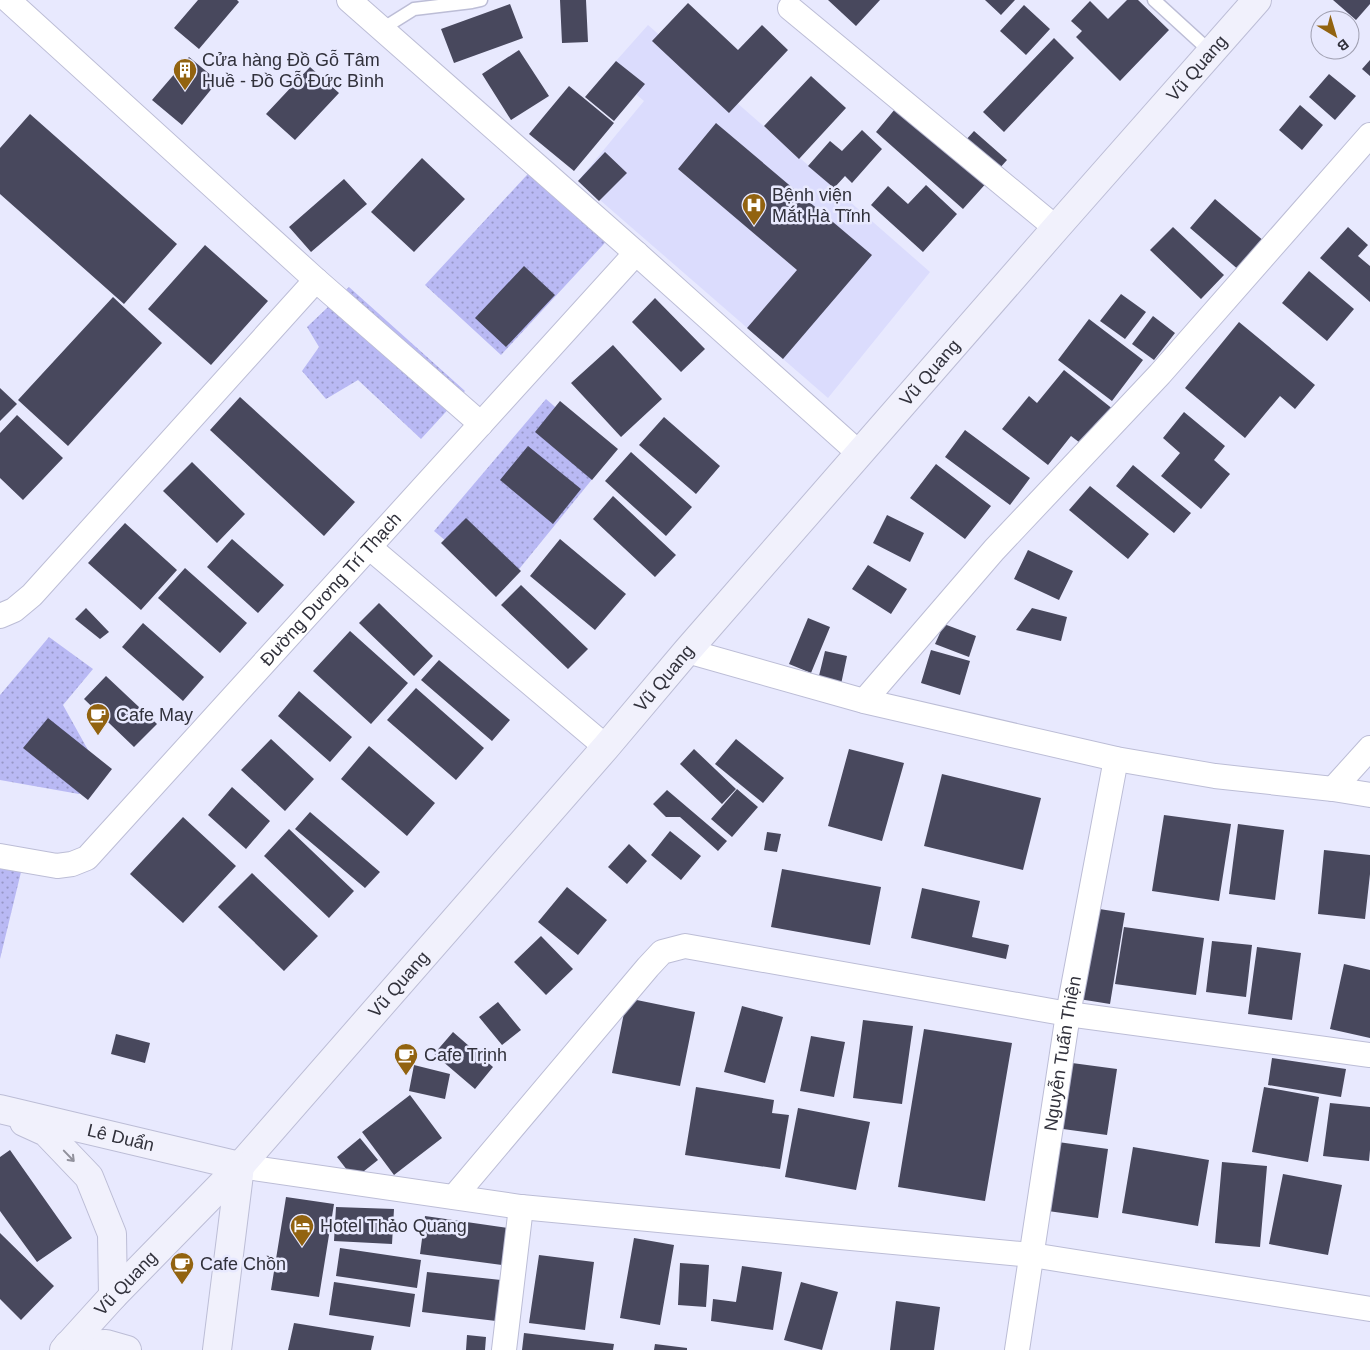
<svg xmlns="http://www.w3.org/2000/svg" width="1370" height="1350" viewBox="0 0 1370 1350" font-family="Helvetica,sans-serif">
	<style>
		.built { fill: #dbdcfd }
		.grass { fill: url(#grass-dots) }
		.building { fill: #48485d }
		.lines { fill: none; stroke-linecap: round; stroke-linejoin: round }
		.service-casing { stroke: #bcbdd6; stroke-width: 15 }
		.minor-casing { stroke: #bcbdd6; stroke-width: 26 }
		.secondary-casing { stroke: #bcbdd6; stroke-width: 30 }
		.service { stroke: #fff; stroke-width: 12 }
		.minor { stroke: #fff; stroke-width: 24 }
		.secondary { stroke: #f1f1fc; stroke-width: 28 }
		.oneway { stroke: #91919c }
		.labels { text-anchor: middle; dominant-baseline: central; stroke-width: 5; stroke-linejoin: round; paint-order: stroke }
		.poi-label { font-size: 18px; fill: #31313b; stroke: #e8e9fe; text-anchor: start }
		.street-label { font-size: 18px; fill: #31313b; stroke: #e8e9fe }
	</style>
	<defs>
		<pattern id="grass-dots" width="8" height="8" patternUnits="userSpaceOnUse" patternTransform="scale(1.25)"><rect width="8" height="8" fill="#b9b9f4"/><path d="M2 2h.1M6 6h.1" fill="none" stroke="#9797c7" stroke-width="1.8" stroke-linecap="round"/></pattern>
	</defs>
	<rect width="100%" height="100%" fill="#e8e9fe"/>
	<path class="built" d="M648,25L930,272L828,398L578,181L644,101L608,70Z"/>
	<path class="grass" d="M538,163L614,233L501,355L425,285Z
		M349,287L465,391L421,439L358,380L326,399L302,371L319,347L307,327Z
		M546,399L611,456L503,589L434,531Z
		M49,637L93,669L63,705L103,777L79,794L0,780V695Z
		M0,863L22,868L0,959Z"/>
	<path class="building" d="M198,0H237L239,2L199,49L174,28Z
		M560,0H586L588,42L562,43Z
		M828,0H880L856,26Z
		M985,0H1015L1001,15Z
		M1127,0H1138L1169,30L1120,81L1076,37L1082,31L1071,21L1090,1L1108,19Z
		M1333,0H1370V4L1356,20Z
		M688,3L738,50L762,25L788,50L729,113L652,41Z
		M510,4L523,38L454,63L441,29Z
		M1024,5L1050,29L1026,55L1000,31Z
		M1054,38L1074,58L1004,132L983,112Z
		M519,50L549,96L511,120L482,74Z
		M189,57L218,81L182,125L152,100Z
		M1370,60V76L1362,69Z
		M616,61L645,84L614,121L585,97Z
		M310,67L339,93L295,140L266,114Z
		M1329,74L1356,96L1335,120L1309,97Z
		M811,76L846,108L799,159L764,126Z
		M569,86L614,123L574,171L529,134Z
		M900,103L955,152L974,131L1007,160L963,209L876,132Z
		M1300,105L1323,125L1302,150L1279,130Z
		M30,114L177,244L124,304L0,194V148Z
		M716,123L872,255L783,359L747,328L797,270L678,169Z
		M862,130L882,149L852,183L845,176L834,188L808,166L830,141L842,151Z
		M605,152L627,173L599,201L578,181Z
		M422,158L465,199L414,252L371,212Z
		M344,179L367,204L311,252L289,227Z
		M926,185L957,214L923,252L871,205L888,186L908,204Z
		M1215,199L1265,242L1240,271L1190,228Z
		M1173,227L1224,275L1201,299L1150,250Z
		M1348,227L1368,245L1358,256L1370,266V302L1320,258Z
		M205,245L268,301L211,365L148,309Z
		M524,266L555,295L506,347L475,318Z
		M1309,271L1354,309L1327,341L1282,303Z
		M1121,294L1146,312L1125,339L1100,321Z
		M113,297L162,343L68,446L18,400Z
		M655,298L705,349L681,372L632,322Z
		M1153,316L1175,333L1154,360L1132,344Z
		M1089,319L1143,360L1112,401L1058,360Z
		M1239,322L1315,385L1295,409L1280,396L1245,438L1185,388Z
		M613,345L662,399L621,437L571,383Z
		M1064,370L1114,410L1084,446L1071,436L1048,465L1002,429L1029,396L1037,403Z
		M0,388L17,404L0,421Z
		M240,397L355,502L324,536L210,430Z
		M560,401L618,449L592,480L535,432Z
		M1184,412L1225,446L1214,460L1230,474L1201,509L1161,476L1180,453L1163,438Z
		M17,415L63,458L23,500L0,478V433Z
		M664,417L720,466L696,494L639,445Z
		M965,430L1030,478L1010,505L945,457Z
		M528,446L581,489L553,524L500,480Z
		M631,452L692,507L666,536L605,481Z
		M192,462L245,514L217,543L163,491Z
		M936,464L991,506L965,539L910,498Z
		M1133,465L1191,513L1174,533L1116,486Z
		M1090,486L1149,534L1128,559L1069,510Z
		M613,496L676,555L655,577L593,519Z
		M887,515L924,533L910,562L873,543Z
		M466,518L521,571L496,597L441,543Z
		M125,523L177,570L141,610L88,563Z
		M232,539L284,585L258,613L207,567Z
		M560,539L626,594L595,630L530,576Z
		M1028,550L1073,571L1059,600L1014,579Z
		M868,565L907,589L891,614L852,589Z
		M185,568L247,623L220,653L158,598Z
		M521,585L588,649L568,669L501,605Z
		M379,603L433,656L414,676L359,623Z
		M86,608L109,632L100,639L75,619Z
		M1032,608L1067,617L1061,641L1016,630Z
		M808,618L830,627L811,673L789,664Z
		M143,623L204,677L183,701L122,647Z
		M944,624L976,636L969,657L935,644Z
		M350,631L408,683L371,724L313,671Z
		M931,650L970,661L960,695L921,683Z
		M825,651L847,656L840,689L817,684Z
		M439,660L510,720L492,741L421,680Z
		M106,676L157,724L134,747L84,699Z
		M416,688L484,748L456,780L387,720Z
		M299,691L352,737L330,762L278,716Z
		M48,718L112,769L88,800L23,748Z
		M271,739L314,779L285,811L241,770Z
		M736,739L784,778L763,803L715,764Z
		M369,746L435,803L407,836L341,779Z
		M694,749L736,789L722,804L680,764Z
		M849,749L904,763L882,841L828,826Z
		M942,774L1041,798L1023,870L924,846Z
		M232,787L270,821L246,849L208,815Z
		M737,789L758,807L732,837L711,819Z
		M667,790L727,841L718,851L680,817H666L653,804Z
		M310,812L380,872L365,888L295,829Z
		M1164,815L1231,824L1219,901L1152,891Z
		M183,817L236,866L183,923L130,874Z
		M1238,824L1284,830L1275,900L1229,894Z
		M289,829L354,891L329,918L264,856Z
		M670,831L701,856L681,880L651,855Z
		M767,832L781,834L777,852L764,850Z
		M629,844L647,861L627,884L608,867Z
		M1324,850L1370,855V874L1365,919L1318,914Z
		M782,869L881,887L870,945L771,927Z
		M252,873L318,936L284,971L218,907Z
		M567,887L607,920L578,955L538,922Z
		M922,888L980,901L972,937L1009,945L1006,959L911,938Z
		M1093,908L1125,913L1110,1004L1079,999Z
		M1124,927L1204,938L1196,995L1115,984Z
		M541,936L573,969L546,995L514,962Z
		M1212,941L1252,945L1246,997L1206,992Z
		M1257,947L1301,953L1292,1020L1248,1014Z
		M1344,964L1370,970V1038L1330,1029Z
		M627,998L695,1012L680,1086L612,1073Z
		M498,1002L521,1030L502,1045L479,1017Z
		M742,1006L783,1017L765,1083L724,1072Z
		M863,1020L913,1026L902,1104L853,1098Z
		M924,1029L1012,1043L985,1201L898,1187Z
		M453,1032L493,1067L475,1089L434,1054Z
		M116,1034L150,1043L145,1063L111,1054Z
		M811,1036L845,1042L834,1097L800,1091Z
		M1272,1058L1346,1069L1341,1097L1268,1085Z
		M1072,1063L1117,1069L1107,1135L1063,1129Z
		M414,1065L450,1074L445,1099L409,1091Z
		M696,1087L774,1100L772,1113L789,1115L780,1169L685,1155Z
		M1264,1087L1319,1097L1308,1162L1252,1152Z
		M410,1095L442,1138L394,1175L362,1132Z
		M1330,1103L1370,1107V1150L1369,1161L1323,1156Z
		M798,1108L870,1122L856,1190L785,1177Z
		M360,1138L378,1160L354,1179L337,1157Z
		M1058,1142L1108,1149L1098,1218L1048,1211Z
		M1133,1147L1209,1160L1198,1226L1122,1213Z
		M10,1150L72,1238L37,1262L0,1211V1157Z
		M1222,1162L1267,1166L1260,1247L1215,1243Z
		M1283,1174L1342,1185L1328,1255L1269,1244Z
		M286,1197L334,1204L319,1297L271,1290Z
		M336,1207L394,1209L392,1244L334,1241Z
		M425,1216L508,1228L502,1265L420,1254Z
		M0,1233L54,1286L21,1320L0,1299Z
		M634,1238L674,1245L660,1325L620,1318Z
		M340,1248L421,1260L417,1288L336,1276Z
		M539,1255L594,1262L585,1330L529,1323Z
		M680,1263L709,1265L706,1307L678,1305Z
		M742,1266L782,1272L773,1330L711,1321L713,1299L736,1302Z
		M427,1272L501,1280L496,1321L422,1312Z
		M334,1282L415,1294L410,1327L329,1315Z
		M801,1282L838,1292L822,1350L784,1340Z
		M896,1301L940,1307L934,1350H890Z
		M294,1323L374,1336L371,1350H288Z
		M524,1333L614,1344L613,1350H522Z
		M467,1335L486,1337L485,1350H466Z
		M655,1344L687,1348V1350H654Z"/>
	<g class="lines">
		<g class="service-casing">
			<path id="service" d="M1154,0L1212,53
				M382,29L414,9L472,2L481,0"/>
		</g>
		<g class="minor-casing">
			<g id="minor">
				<path d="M8,0L316,280L481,424"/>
				<path d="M349,0L636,253L860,454"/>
				<path d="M790,8L1056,228"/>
				<path d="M369,547L606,747"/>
				<path d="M0,616L14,610L32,595L316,280"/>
				<path d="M687,651L864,701L1116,759L1215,776L1333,789L1370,795"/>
				<path d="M864,701L994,550L1160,374L1370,135"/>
				<path d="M1333,789L1370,748"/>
				<path id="s1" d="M0,856L57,866L72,864L87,858L636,253"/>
				<path d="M240,1166L521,1207L1032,1255L1370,1309"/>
				<path d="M454,1197L648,967L662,952L685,946L1068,1014L1370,1055"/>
				<path d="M504,1350L521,1207"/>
				<path id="s2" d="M1017,1350L1068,1014L1116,759"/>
			</g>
		</g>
		<g class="secondary-casing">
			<g id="secondary">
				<path id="s3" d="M0,1109L240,1166"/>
				<path d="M24,1122L46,1132L89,1177L112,1234L113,1296"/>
				<path d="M68,1345L106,1344L127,1350"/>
				<path id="s4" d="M64,1350L113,1296L240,1166L606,747L687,651L1056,228L1257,0"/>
				<path d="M217,1350L240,1166"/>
			</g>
		</g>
		<use href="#service" class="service"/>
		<use href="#minor" class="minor"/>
		<use href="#secondary" class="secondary"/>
	</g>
	<defs><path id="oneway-shaft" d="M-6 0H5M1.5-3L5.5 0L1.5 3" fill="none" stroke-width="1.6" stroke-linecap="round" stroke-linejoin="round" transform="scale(1.25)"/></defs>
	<use class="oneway" href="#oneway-shaft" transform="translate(69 1156) rotate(46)"/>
	<defs>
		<g id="building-pin" transform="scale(1.25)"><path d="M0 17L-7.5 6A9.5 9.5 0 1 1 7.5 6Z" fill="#926310" stroke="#e8e9fe"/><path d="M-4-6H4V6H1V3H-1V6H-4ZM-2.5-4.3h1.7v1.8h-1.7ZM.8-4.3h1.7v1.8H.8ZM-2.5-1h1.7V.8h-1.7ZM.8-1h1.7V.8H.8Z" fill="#fff"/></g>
		<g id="hospital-pin" transform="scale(1.25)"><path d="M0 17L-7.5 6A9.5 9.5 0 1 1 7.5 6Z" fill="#926310" stroke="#e8e9fe"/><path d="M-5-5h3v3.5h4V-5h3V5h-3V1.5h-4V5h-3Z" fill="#fff"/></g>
		<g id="cafe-pin" transform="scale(1.25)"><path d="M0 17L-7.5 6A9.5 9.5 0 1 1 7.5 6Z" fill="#926310" stroke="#e8e9fe"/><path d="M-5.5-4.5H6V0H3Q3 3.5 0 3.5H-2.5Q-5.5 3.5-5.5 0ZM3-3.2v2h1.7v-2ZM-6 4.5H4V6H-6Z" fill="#fff"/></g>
		<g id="hotel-pin" transform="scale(1.25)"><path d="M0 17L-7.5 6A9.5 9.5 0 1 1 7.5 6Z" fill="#926310" stroke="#e8e9fe"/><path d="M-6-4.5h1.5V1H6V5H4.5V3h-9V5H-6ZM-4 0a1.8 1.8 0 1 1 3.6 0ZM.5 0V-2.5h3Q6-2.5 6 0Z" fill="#fff"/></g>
	</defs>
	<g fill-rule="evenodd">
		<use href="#building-pin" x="185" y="70"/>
		<use href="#hospital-pin" x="754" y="205"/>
		<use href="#cafe-pin" x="98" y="715"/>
		<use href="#cafe-pin" x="406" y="1055"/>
		<use href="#hotel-pin" x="302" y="1226"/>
		<use href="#cafe-pin" x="182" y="1264"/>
	</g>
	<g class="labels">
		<g class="poi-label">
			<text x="202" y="60">Cửa hàng Đồ Gỗ Tâm<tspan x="202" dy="21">Huề - Đồ Gỗ Đức Bình</tspan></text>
			<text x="772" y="195">Bệnh viện<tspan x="772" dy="21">Mắt Hà Tĩnh</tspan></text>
			<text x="116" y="715">Cafe May</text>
			<text x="424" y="1055">Cafe Trịnh</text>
			<text x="320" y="1226">Hotel Thảo Quang</text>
			<text x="200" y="1264">Cafe Chồn</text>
		</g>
		<g class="street-label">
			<text stroke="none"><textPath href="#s4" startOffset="1711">Vũ Quang</textPath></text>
			<text stroke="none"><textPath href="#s4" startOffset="1306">Vũ Quang</textPath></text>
			<text stroke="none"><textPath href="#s1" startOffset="452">Đường Dương Trí Thạch</textPath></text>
			<text stroke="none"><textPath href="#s4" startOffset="901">Vũ Quang</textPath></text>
			<text stroke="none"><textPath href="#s4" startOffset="496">Vũ Quang</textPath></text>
			<text stroke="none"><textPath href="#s2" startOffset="300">Nguyễn Tuấn Thiện</textPath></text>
			<text stroke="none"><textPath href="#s3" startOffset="124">Lê Duẩn</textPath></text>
			<text stroke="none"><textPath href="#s4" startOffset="91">Vũ Quang</textPath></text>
		</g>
	</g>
	<g transform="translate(1335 35) rotate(142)"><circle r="24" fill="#e8e9fe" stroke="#9f9fb0"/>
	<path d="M0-4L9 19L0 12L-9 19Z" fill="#926310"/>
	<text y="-8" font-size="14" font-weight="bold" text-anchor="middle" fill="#31313b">B</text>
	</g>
</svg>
